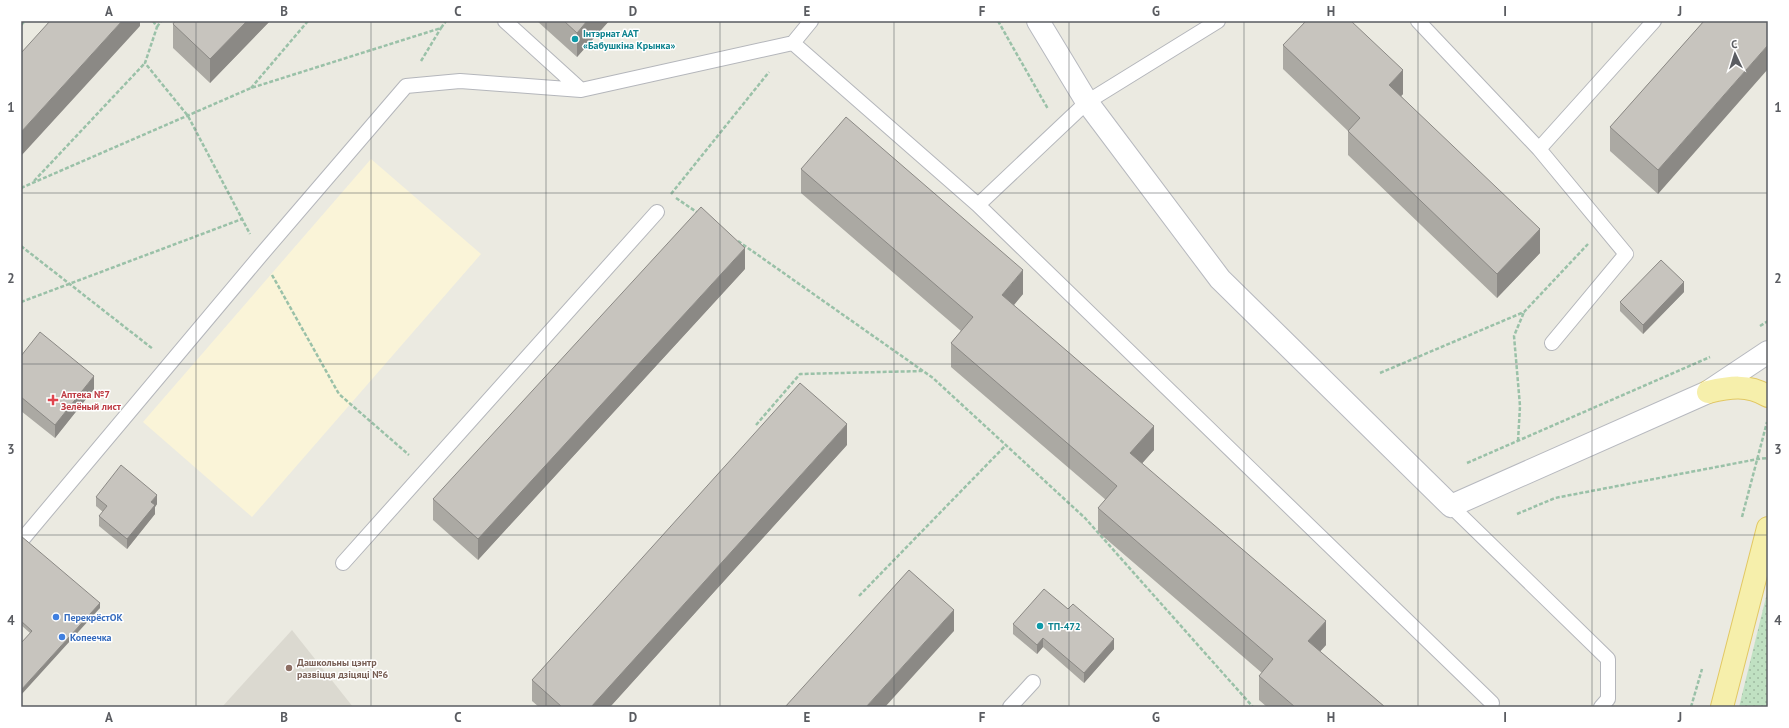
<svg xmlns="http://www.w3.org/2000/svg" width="1789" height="728" viewBox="0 0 1789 728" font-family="'PT Sans',sans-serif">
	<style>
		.commercial { fill: #faf4d8 }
		.education { fill: #dbd9d0 }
		.grass { fill: url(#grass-dots) }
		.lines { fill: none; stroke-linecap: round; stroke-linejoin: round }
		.lane-casing { stroke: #b4b6bb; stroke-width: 16 }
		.secondary-casing { stroke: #b7b9bf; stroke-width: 24 }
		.primary-casing { stroke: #e2c863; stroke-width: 24 }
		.path { stroke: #9ac1a8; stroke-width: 2.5; stroke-dasharray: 4 2; stroke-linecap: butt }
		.lane { stroke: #fff; stroke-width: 14 }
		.secondary { stroke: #fff; stroke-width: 22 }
		.primary { stroke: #f6efab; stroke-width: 22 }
		.wall { fill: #aba9a3 }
		.shaded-wall { fill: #8b8985 }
		.building { fill: #c7c4be; stroke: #8b8985 }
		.grid { fill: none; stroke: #5a5c61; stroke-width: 1; stroke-opacity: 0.55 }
		.culture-dot { fill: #0f9aa8; stroke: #fff; stroke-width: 1.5 }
		.health-dot { fill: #e0444e; stroke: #fff; stroke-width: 1.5 }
		.shop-dot { fill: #3f7fe0; stroke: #fff; stroke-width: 1.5 }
		.education-dot { fill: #8d6e63; stroke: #fff; stroke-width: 1.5 }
		.labels { text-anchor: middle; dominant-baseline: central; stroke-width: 3; stroke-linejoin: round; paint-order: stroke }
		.culture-label { font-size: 10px; font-weight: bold; fill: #0d838f; stroke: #fff; text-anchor: start }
		.health-label { font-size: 10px; font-weight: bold; fill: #be3a42; stroke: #fff; text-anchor: start }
		.shop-label { font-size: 10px; font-weight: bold; fill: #366cbe; stroke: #fff; text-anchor: start }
		.education-label { font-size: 10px; font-weight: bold; fill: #785e54; stroke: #fff; text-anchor: start }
		.neatline { fill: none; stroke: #5a5c61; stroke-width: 1.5 }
		.grid-label { font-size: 13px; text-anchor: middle; font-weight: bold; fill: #5a5c61 }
	</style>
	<defs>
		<pattern id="grass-dots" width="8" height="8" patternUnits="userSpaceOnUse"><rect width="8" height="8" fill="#c0e1c2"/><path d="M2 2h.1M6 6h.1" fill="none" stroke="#9fbaa1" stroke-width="1.8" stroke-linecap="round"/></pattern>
	</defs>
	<rect width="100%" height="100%" fill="#ebeae1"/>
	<path class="commercial" d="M371,159L481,254L252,517L143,422Z"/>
	<path class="education" d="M292,630L353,707H222Z"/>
	<path class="grass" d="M1768,589V707H1739Z"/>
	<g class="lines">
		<g class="lane-casing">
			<path id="lane" d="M505,21L581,90
				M1218,21L1087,102L978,205L1492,703
				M1418,21L1539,149L1626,254L1552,343
				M793,43L978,205
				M1539,149L1654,21
				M1451,506L1608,659V699L1601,707
				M21,541L261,255L406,86L460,81L581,90L793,43L811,21
				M343,563L657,212
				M1010,707L1033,682"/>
		</g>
		<g class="secondary-casing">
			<path id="secondary" d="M1038,21L1087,102L1220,279L1451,506L1708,392L1768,352"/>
		</g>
		<g class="primary-casing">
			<path id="primary" d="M1708,392C1730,387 1747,384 1768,396
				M1722,707L1768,528"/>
		</g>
		<path class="path" d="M153,21L157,27L145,63L188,116L250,234
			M998,21L1048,109
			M21,25L25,21
			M157,27L161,21
			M421,61L441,28
			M251,88L308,21
			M34,181L145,63
			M21,188L251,88L441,28L446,21
			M671,194L769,72
			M676,198L698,213
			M738,241L933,378L1085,518L1253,707
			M21,246L153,349
			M272,275L339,394L409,455
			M21,302L242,219
			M1760,326L1768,321
			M1380,373L1524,312L1588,244
			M756,425L800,374L922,371
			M1518,441L1520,406L1514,336L1524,312
			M1467,463L1710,357
			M1517,514L1555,498L1758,459L1768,458
			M1742,517L1767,422
			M859,596L1006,445
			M1691,707L1702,669"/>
		<use href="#lane" class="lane"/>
		<use href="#secondary" class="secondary"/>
		<use href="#primary" class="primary"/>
	</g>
	<path class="wall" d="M270,21L210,83L173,48V24Z
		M537,21H609L577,57Z
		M1704,21L1658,194L1610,151V127Z
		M1283,45L1403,94L1401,96L1540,253L1497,298L1348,155V131L1283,69Z
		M801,169L1023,294L1014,305L1154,450L1142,463L1326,645L1320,651L1385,707H1267L1259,700V676L1262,673L1098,532V508L1106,500L951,367V343L961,331L801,193Z
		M745,269L478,560L433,520V499Z
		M1684,292L1643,334L1620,311V302Z
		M21,356L94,389L55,438L21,411Z
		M847,445L610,707H539L532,701V680Z
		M96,497L157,504L155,507V514L127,549L99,526V516L103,512L96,506Z
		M21,536L100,608L30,633L21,625Z
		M1013,624L1114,649L1084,683L1043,647L1037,654L1013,634Z"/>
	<path class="shaded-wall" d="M122,21H140V26L21,156V132Z
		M247,21H270L210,83V59Z
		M587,21H609L577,57V33Z
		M1768,45V69L1658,194V170Z
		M1403,70V94L1389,109V85Z
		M1540,229V253L1497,298V274Z
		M745,248V269L478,560V539Z
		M1023,270V294L1002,319V295Z
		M1684,282V292L1643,334V325Z
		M94,376V389L55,438V425Z
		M847,424V445L610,707H591Z
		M1154,426V450L1130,477V453Z
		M157,495V504L155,507V514L127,549V539L151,502Z
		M100,603V608L21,695V690Z
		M954,610V631L885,707H866Z
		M1326,621V645L1308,665V641Z
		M1043,638V647L1037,654V645Z
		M1114,639V649L1084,683V673Z"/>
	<path class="building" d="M50,21H122L21,132V53Z
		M175,21H247L210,59L173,24Z
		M564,21H587L577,33Z
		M1306,21H1351L1403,70L1389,85L1540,229L1497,274L1348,131L1360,118L1283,45Z
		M1704,21H1768V45L1658,170L1610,127Z
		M846,117L1023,270L1002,295L1154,426L1130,453L1326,621L1308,641L1385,707H1295L1259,676L1273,659L1098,508L1117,486L951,343L973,317L801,169Z
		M701,207L745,248L478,539L433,499Z
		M1661,260L1684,282L1643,325L1620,302Z
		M40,332L94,376L55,425L21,397V356Z
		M800,383L847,424L591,707H562L532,680Z
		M121,465L157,495L151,502L155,505L127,539L99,516L107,506L96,497Z
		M21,536L100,603L21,690V643L32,631L21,621Z
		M909,570L954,610L866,707H785Z
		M1044,589L1068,609L1073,604L1114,639L1084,673L1043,638L1037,645L1013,624Z"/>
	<path class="grid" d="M196,21V707M371,21V707M546,21V707M720,21V707M894,21V707M1069,21V707M1244,21V707M1418,21V707M1592,21V707M21,193H1768M21,364H1768M21,535H1768"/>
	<g class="culture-dot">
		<circle cx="575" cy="39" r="4"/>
		<circle cx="1040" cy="626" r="4"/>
	</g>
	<path class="health-dot" d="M51 394h4v4h4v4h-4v4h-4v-4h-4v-4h4z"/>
	<g class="shop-dot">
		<circle cx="56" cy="617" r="4"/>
		<circle cx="62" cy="637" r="4"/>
	</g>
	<circle class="education-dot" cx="289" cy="668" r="4"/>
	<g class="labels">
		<g class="culture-label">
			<text x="583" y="33">Інтэрнат ААТ<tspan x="583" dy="12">«Бабушкіна Крынка»</tspan></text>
			<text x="1048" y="626">ТП-472</text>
		</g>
		<g class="health-label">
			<text x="61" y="394">Аптека №7<tspan x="61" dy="12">Зелёный лист</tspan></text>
		</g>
		<g class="shop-label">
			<text x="64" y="617">ПерекрёстОК</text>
			<text x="70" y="637">Копеечка</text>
		</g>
		<g class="education-label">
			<text x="297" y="662">Дашкольны цэнтр<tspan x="297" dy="12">развіцця дзіцяці №6</tspan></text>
		</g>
	</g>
	<rect width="1789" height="728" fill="none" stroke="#ffffff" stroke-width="44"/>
	<g transform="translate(1735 54) rotate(356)" stroke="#ffffff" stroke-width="3" paint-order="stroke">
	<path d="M0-3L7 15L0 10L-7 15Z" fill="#5a5c61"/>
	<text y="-6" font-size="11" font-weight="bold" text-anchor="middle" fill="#5a5c61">С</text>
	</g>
	<rect x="22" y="22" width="1745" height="684" class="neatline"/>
	<g class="grid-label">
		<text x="109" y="16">A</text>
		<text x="284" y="16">B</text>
		<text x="458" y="16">C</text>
		<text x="633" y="16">D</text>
		<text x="807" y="16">E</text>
		<text x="982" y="16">F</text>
		<text x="1156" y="16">G</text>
		<text x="1331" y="16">H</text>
		<text x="1505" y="16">I</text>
		<text x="1680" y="16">J</text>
		<text x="11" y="112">1</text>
		<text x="1778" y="112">1</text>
		<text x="11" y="283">2</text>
		<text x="1778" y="283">2</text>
		<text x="11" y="454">3</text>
		<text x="1778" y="454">3</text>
		<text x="11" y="625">4</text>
		<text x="1778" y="625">4</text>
		<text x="109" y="722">A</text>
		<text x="284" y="722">B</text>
		<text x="458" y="722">C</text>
		<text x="633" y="722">D</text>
		<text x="807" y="722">E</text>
		<text x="982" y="722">F</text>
		<text x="1156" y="722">G</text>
		<text x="1331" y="722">H</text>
		<text x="1505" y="722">I</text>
		<text x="1680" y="722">J</text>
	</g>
</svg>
